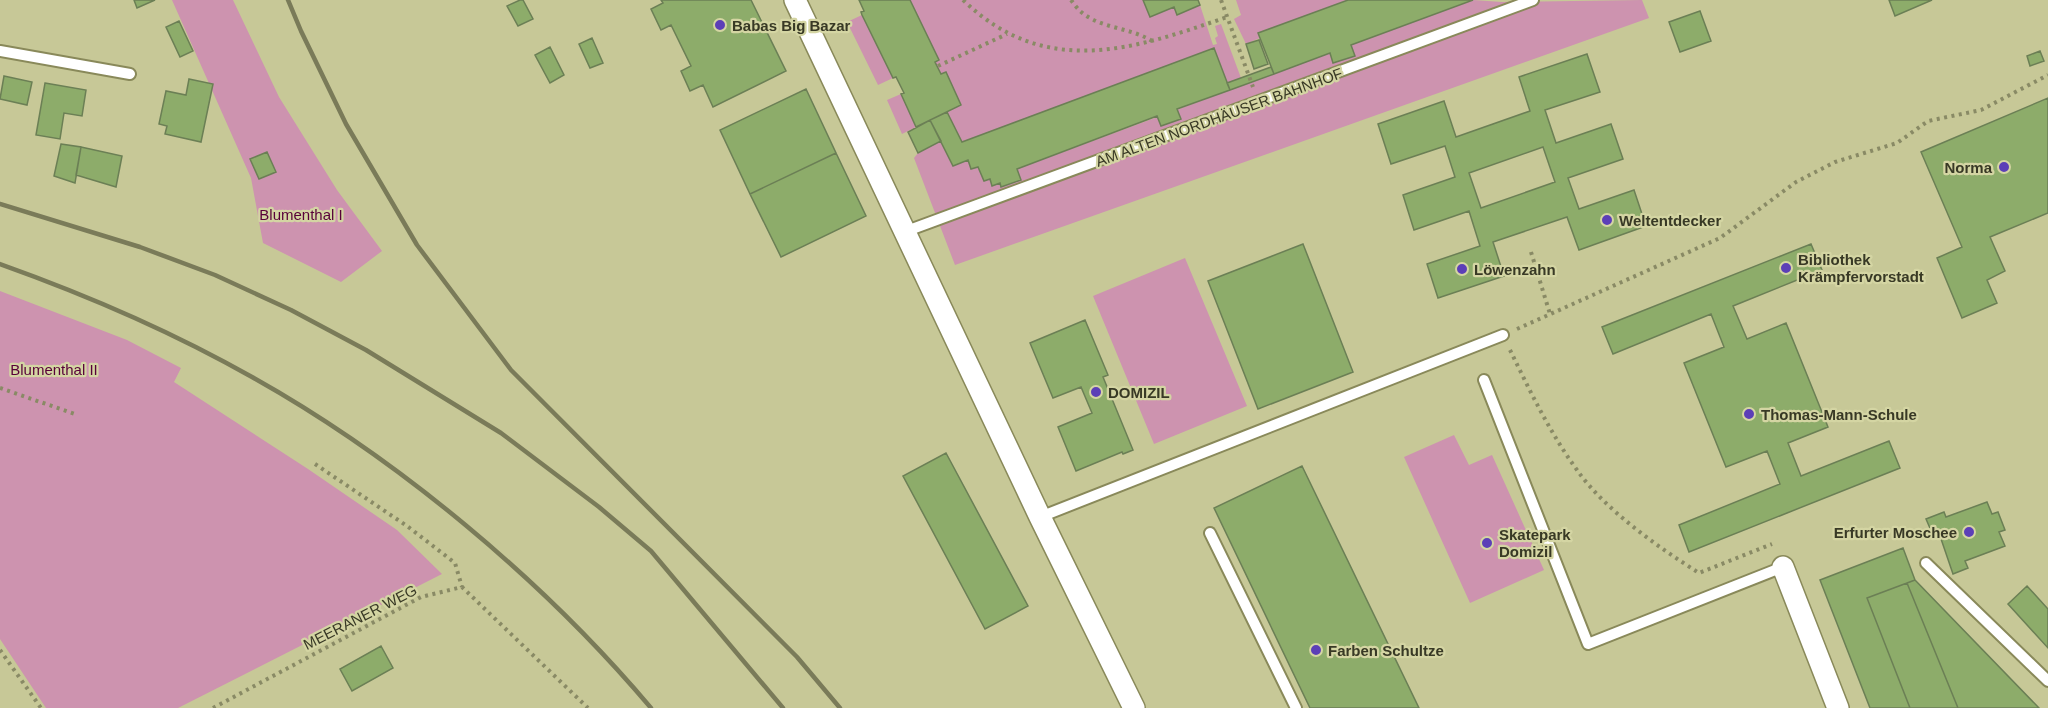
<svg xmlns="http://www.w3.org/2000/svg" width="2048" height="708" viewBox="0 0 2048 708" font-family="Helvetica,sans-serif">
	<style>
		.green { fill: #cd93af }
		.building { fill: #8dac6a; stroke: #6b7f55; stroke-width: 1.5; fill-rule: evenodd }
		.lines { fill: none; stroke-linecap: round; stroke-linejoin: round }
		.lane-casing { stroke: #89895a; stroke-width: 14 }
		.street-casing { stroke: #89895a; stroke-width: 24 }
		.path { stroke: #898a65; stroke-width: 4; stroke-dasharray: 3 4.5; stroke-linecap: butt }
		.lane { stroke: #fff; stroke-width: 10 }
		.street { stroke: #fff; stroke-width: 21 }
		.rail { stroke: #7a7b59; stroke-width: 4.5 }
		.poi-dot { fill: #5c3fb7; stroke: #d4d5a3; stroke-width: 2 }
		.labels { text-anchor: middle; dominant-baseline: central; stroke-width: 4.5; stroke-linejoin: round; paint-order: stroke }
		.poi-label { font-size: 15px; font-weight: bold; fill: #383925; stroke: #d4d5a3; text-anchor: start }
		.street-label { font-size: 15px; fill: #383925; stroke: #d4d5a3 }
		.park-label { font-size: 15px; fill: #580139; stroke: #d4d5a3 }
	</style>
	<rect width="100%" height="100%" fill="#c7c897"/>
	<path class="green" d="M172,0H233L279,97L337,190L382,251L341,282L263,243L251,178Z
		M910,0H1143L1150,17L1174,7L1177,14L1200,5L1213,45L1217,44L1215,38L1218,36L1215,26L1221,24L1241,78L1227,83L1214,48L962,142L947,112L961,105L946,72L941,74L935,62L939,60Z
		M1236,0H1348L1246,44L1234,19L1241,15Z
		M1473,0L1502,2L1642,0L1649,18L955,265L914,158L918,153L941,141L953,166L968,160L971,169L978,167L984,181L990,179L1000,183L1002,187L1021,180L1017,169L1330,53L1334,63L1354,56L1351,45Z
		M862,15L893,78L878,85L847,22Z
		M901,94L916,127L902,134L887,100Z
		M1185,258L1247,406L1154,444L1093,296Z
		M0,291L127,340L181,368L174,382L308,469L397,530L442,574L178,708H46L0,639Z
		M1454,435L1469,465L1492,455L1544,570L1470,603L1404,457Z"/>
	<path class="building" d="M134,0H155L137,8Z
		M520,0H523L533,19L518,26L507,6Z
		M661,0H751L786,71L713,107L703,85L690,91L681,71L691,66L671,25L661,30L651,9L663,3Z
		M859,0H910L939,60L935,62L941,74L946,72L961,105L916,127L901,94L904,93L896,77L893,78L862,15L861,12L864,11Z
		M1143,0H1198L1200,5L1177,15L1174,7L1150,17Z
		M1348,0H1473L1351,45L1355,56L1333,63L1330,53L1274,74L1258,33Z
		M1889,0H1932L1895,16Z
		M1700,11L1711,41L1680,52L1669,22Z
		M179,21L193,51L180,57L166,27Z
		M592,38L603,63L590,68L579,44Z
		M1259,40L1268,64L1254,69L1246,44Z
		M550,47L564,75L550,83L535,55Z
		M1214,48L1230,90L1177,109L1181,119L1161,126L1157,116L1017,169L1021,180L1001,187L1000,183L992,186L990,179L984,181L978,167L971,169L968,160L953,166L930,120L947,112L962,142Z
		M2040,51L2044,61L2030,66L2027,56Z
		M1587,54L1600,92L1545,110L1556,143L1611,124L1623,159L1568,178L1579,209L1634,190L1646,226L1579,250L1567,217L1493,242L1504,276L1438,298L1427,264L1480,246L1469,211L1414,230L1403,195L1455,177L1445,146L1391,164L1378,124L1444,101L1456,137L1530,111L1519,77ZM1543,147L1555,182L1481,208L1469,173Z
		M1271,67L1274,74L1230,90L1227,83Z
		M4,76L32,82L27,105L0,99Z
		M189,79L213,84L201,142L165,134L167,126L159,124L166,91L186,95Z
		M45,83L86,90L82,116L64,113L60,139L36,135Z
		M806,89L836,153L750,194L720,130Z
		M2048,98V213L1990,237L2005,271L1987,280L1997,303L1962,318L1937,258L1962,247L1921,152Z
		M930,120L941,141L918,153L908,132Z
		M61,144L81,147L75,183L54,176Z
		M81,147L122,156L116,187L76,175Z
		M267,152L276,172L259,179L250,159Z
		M836,153L866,216L781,257L750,194Z
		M1303,244L1353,372L1258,409L1208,281Z
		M1811,244L1822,270L1733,306L1747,339L1786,323L1828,427L1788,443L1801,476L1889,441L1900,468L1689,552L1679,525L1780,484L1767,451L1726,467L1684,363L1724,347L1711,314L1613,354L1602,327Z
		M1085,320L1108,375L1103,377L1133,450L1123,454L1122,452L1076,471L1058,427L1092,413L1081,387L1053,398L1030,343Z
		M946,453L1028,606L985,629L903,476Z
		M1302,466L1419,708H1310L1214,508Z
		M1987,502L1992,514L1998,512L2005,530L1999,532L2005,546L1965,561L1968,568L1953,574L1939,533L1933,535L1926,519L1944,512L1946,517Z
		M1903,548L1915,580L1867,598L1910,708H1870L1820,580Z
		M1915,580L2039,708H1958L1907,583Z
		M1907,583L1958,708H1910L1867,598Z
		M2027,586L2048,609V648L2008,604Z
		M381,646L393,668L352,691L340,669Z"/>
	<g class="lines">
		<g class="lane-casing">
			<path id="lane" d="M0,51L130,74
				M904,232L1533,0
				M1484,380L1588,644L1783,567
				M1040,517L1503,335
				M1210,533L1296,708
				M1926,563L2048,681"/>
		</g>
		<g class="street-casing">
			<path id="street" d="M795,0L1040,517L1134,708
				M1783,567L1838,708"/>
		</g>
		<path class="path" d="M963,0C1045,79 1132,50 1227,17
			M1071,0C1074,4 1077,8 1080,11C1100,29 1130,27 1152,41
			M1221,0L1253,87
			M938,66L1007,34
			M1531,252L1550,314
			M1517,329L1720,238L1796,182L1835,162L1897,143L1928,121L1981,110L2048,75
			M1510,350C1530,391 1550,433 1577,470C1605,510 1658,547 1699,573L1772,544
			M0,388L75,414
			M315,464L407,526L455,563L462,587
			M0,650L41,708
			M213,708L421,597L462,587L588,708"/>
		<use href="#lane" class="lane"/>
		<use href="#street" class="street"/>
		<path class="rail" d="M288,0L301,31L346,124L417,245L511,370L797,657L840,708
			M0,204L140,247L215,275L291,310L366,350L501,433L599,507L651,551L783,708
			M0,264C87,295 171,331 252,377C397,458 544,581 651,708"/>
	</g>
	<g class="poi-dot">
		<circle cx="720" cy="25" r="6"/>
		<circle cx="2004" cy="167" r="6"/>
		<circle cx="1607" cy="220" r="6"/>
		<circle cx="1786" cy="268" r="6"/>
		<circle cx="1462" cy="269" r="6"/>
		<circle cx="1096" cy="392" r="6"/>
		<circle cx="1749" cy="414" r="6"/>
		<circle cx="1969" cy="532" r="6"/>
		<circle cx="1487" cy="543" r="6"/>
		<circle cx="1316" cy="650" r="6"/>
	</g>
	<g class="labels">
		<g class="poi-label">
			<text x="732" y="25">Babas Big Bazar</text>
			<text x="1992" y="167" text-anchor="end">Norma</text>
			<text x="1619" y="220">Weltentdecker</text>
			<text x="1798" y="259">Bibliothek<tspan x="1798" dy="17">Krämpfervorstadt</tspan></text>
			<text x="1474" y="269">Löwenzahn</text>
			<text x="1108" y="392">DOMIZIL</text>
			<text x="1761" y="414">Thomas-Mann-Schule</text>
			<text x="1957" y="532" text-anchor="end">Erfurter Moschee</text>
			<text x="1499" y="534">Skatepark<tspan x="1499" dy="17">Domizil</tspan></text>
			<text x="1328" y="650">Farben Schultze</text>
		</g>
		<g class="street-label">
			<text transform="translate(1219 117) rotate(-20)">AM ALTEN NORDHÄUSER BAHNHOF</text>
			<text transform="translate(360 617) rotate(-27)">MEERANER WEG</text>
		</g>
		<g class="park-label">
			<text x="301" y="214">Blumenthal I</text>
			<text x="54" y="369">Blumenthal II</text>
		</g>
	</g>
</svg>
